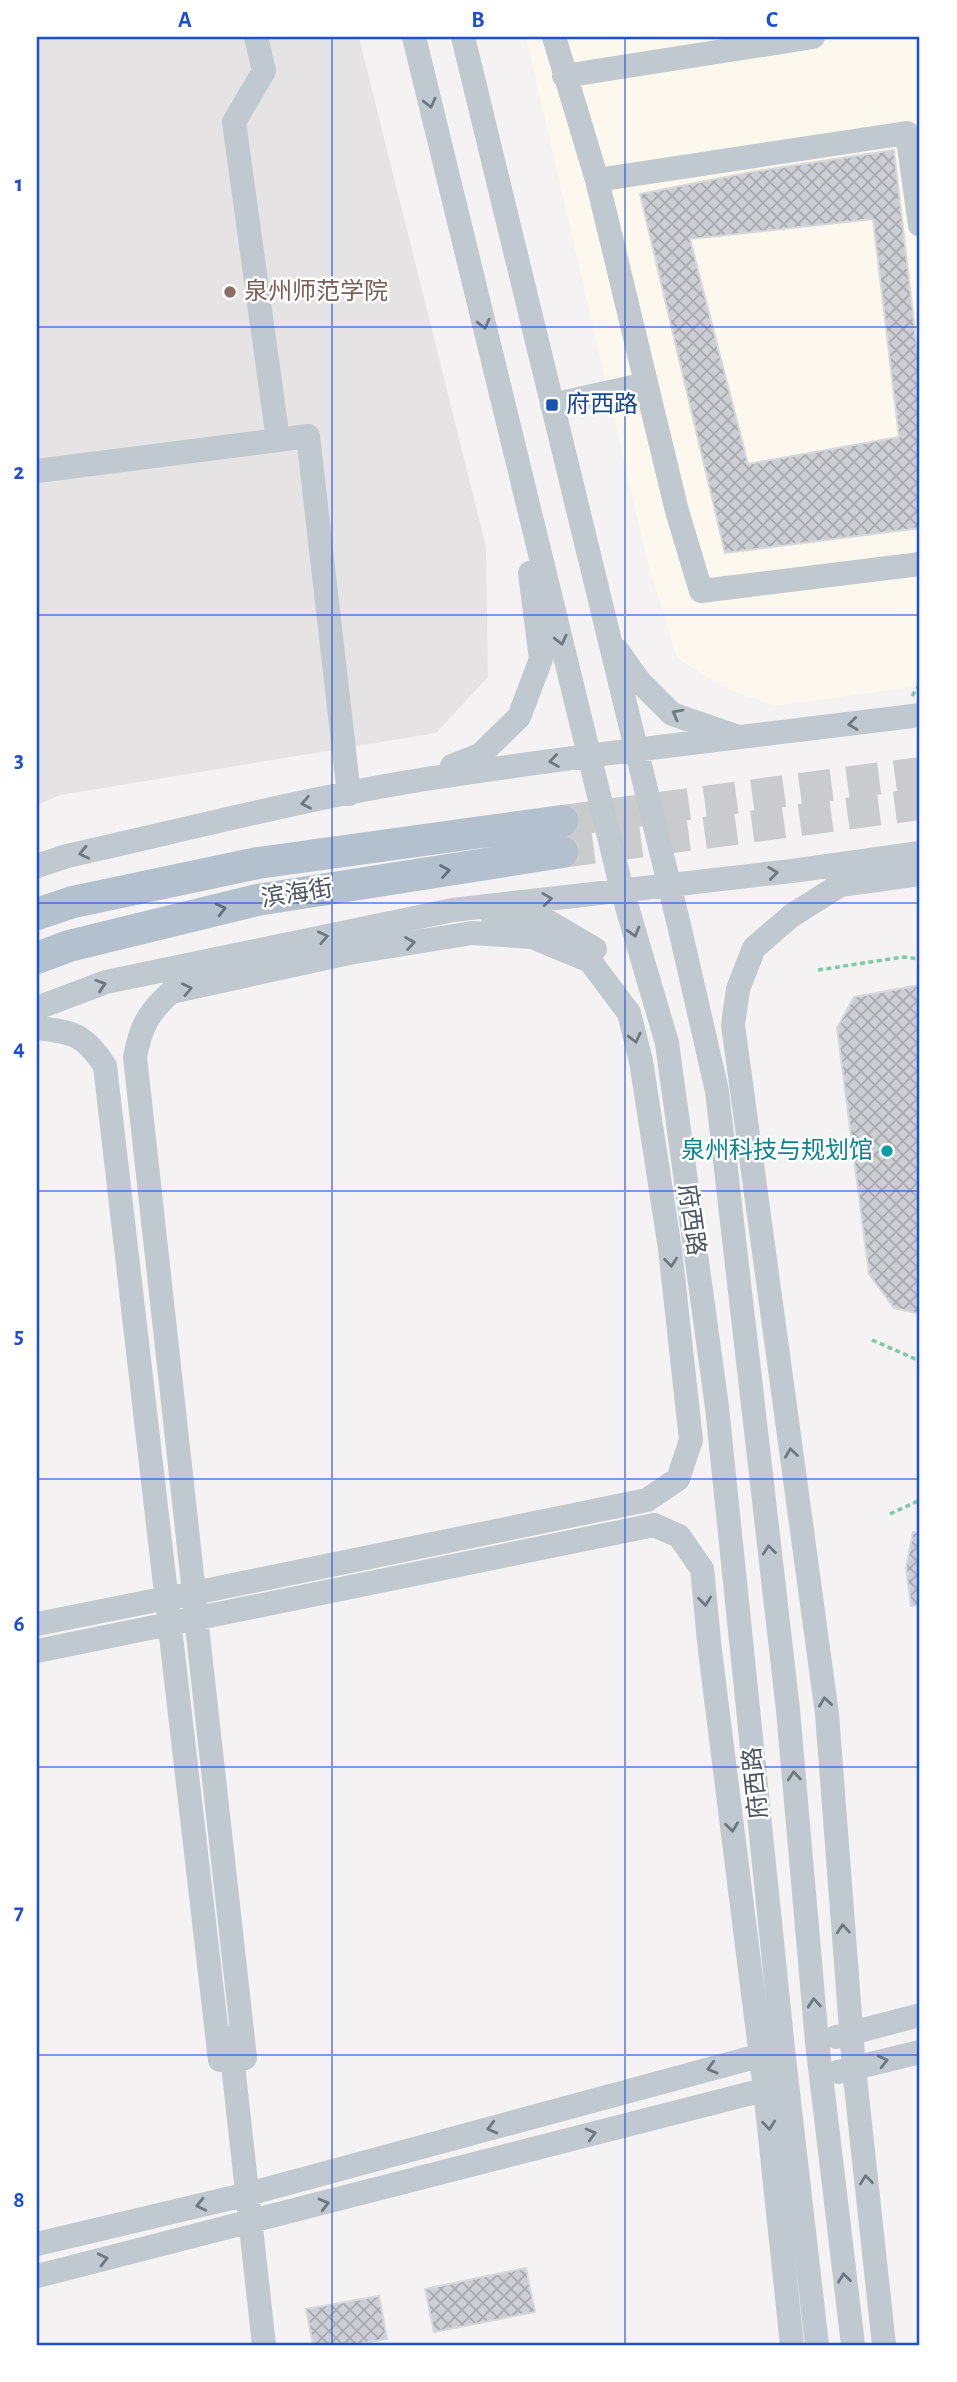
<svg xmlns="http://www.w3.org/2000/svg" width="957" height="2382" viewBox="0 0 957 2382" font-family="'Alegreya Sans','Noto Sans SC',sans-serif">
	<style>
		.commercial { fill: #fcf8ee }
		.education { fill: #e5e3e3 }
		.building { fill: url(#building-cross-hatch); stroke: #d6d8dc; stroke-width: 2; fill-rule: evenodd }
		.lines { fill: none; stroke-linecap: round; stroke-linejoin: round }
		.major-tunnel { stroke: #cacbcd; stroke-width: 32; stroke-dasharray: 32 16; stroke-linecap: butt }
		.path { stroke: #7dcaa4; stroke-width: 3.5; stroke-dasharray: 5 3.5; stroke-linecap: butt }
		.minor { stroke: #c0c9cf; stroke-width: 24 }
		.major { stroke: #b3c1ce; stroke-width: 32 }
		.oneway { stroke: #6d7880 }
		.oneway2 { stroke: #64707a }
		.grid { fill: none; stroke: #1d4ed8; stroke-width: 2; stroke-opacity: 0.55 }
		.education-dot { fill: #8d6e63; stroke: #fff; stroke-width: 2.5 }
		.transit-dot { fill: #1a4fb4; stroke: #fff; stroke-width: 2.5 }
		.culture-dot { fill: #0f9aa8; stroke: #fff; stroke-width: 2.5 }
		.labels { text-anchor: middle; dominant-baseline: central; stroke-width: 5; stroke-linejoin: round; paint-order: stroke }
		.education-label { font-size: 24px; fill: #785e54; stroke: #fff; text-anchor: start }
		.transit-label { font-size: 24px; fill: #164399; stroke: #fff; text-anchor: start }
		.street-label { font-size: 24px; fill: #4a555e; stroke: #fff }
		.culture-label { font-size: 24px; fill: #0d838f; stroke: #fff; text-anchor: end }
		.neatline { fill: none; stroke: #1d4ed8; stroke-width: 2.5 }
		.grid-label { font-size: 23px; text-anchor: middle; font-weight: bold; fill: #1d4ed8 }
	</style>
	<defs>
		<pattern id="building-cross-hatch" width="8" height="8" patternUnits="userSpaceOnUse" patternTransform="scale(1.75)"><rect width="8" height="8" fill="#ccced3"/><path d="M0 0l8 8M0 8l8-8" fill="none" stroke="#a8aaae"/></pattern>
	</defs>
	<rect width="100%" height="100%" fill="#f4f2f2"/>
	<path class="commercial" d="M526,37H920V686L774,706L721,686L677,658L647,560Z"/>
	<path class="education" d="M37,37H359L486,547L488,677L436,733L60,795L37,805Z"/>
	<path class="building" d="M894,150L920,375V528L725,553L640,194L751,172ZM873,219L899,437L748,464L690,239Z
		M920,985V1314L894,1308L869,1274L837,1028L854,997Z
		M913,1532L920,1533V1605L911,1606L906,1568Z
		M526,2268L535,2312L434,2332L425,2289Z
		M379,2296L387,2339L352,2345H313L306,2309Z"/>
	<g class="lines">
		<path class="major-tunnel" d="M562,821L920,773
			M562,852L920,804"/>
		<path class="path" d="M912,696L920,684
			M818,970L903,957L920,959
			M872,1340L920,1361
			M890,1514L920,1500"/>
		<path class="minor" d="M414,37L622,890L667,1043L717,1407L783,2049L817,2345
			M463,37L679,925L717,1091L788,1710L817,2042L853,2345
			M554,37L597,180L677,511L701,591L920,564
			M564,76L813,37
			M597,180L907,133L920,225
			M552,405L646,384
			M278,440L308,436L349,794
			M37,471L278,440L234,122L264,71L256,37
			M617,650L639,681L672,714L736,736
			M452,766L480,755L519,717L541,659L530,573
			M37,866L67,856C184,830 302,799 420,780C586,754 753,736 920,715
			M492,915L549,922L595,949
			M37,1008L106,982L453,910L792,871L920,853
			M37,1028C73,1032 84,1034 105,1066L220,2060
			M37,1624L167,1598L194,1593L647,1500L678,1479L691,1440L670,1249L641,1061L629,1013L590,961L532,937L472,933L349,953L171,992C148,1013 141,1026 135,1057L194,1593L196,1617L245,2058
			M37,1651L654,1525L679,1536L702,1569L710,1651L765,2089L792,2345
			M836,2037L920,2015
			M230,2038L264,2345
			M838,2072L920,2052
			M37,2244L248,2194L777,2051
			M37,2276L779,2086
			M884,2345L854,2068L827,1714L733,1025L738,989L754,948L791,916L840,885L920,874"/>
		<path class="major" d="M37,914L73,902L258,863L562,821
			M37,958L69,946L257,900L562,852"/>
	</g>
	<defs><path id="oneway-chevron" d="M-2-3.5L2.5 0L-2 3.5" fill="none" stroke-width="1.6" stroke-linecap="round" stroke-linejoin="round" transform="scale(1.75)"/></defs>
	<g class="oneway">
		<use href="#oneway-chevron" transform="translate(430 103) rotate(76)"/>
		<use href="#oneway-chevron" transform="translate(484 324) rotate(76)"/>
		<use href="#oneway-chevron" transform="translate(561 640) rotate(76)"/>
		<use href="#oneway-chevron" transform="translate(677 714) rotate(-152)"/>
		<use href="#oneway-chevron" transform="translate(853 724) rotate(173)"/>
		<use href="#oneway-chevron" transform="translate(554 761) rotate(172)"/>
		<use href="#oneway-chevron" transform="translate(306 803) rotate(169)"/>
		<use href="#oneway-chevron" transform="translate(84 853) rotate(167)"/>
		<use href="#oneway-chevron" transform="translate(773 873) rotate(-7)"/>
		<use href="#oneway-chevron" transform="translate(547 899) rotate(-7)"/>
		<use href="#oneway-chevron" transform="translate(634 932) rotate(74)"/>
		<use href="#oneway-chevron" transform="translate(323 937) rotate(-12)"/>
		<use href="#oneway-chevron" transform="translate(410 943) rotate(-9)"/>
		<use href="#oneway-chevron" transform="translate(101 985) rotate(-18)"/>
		<use href="#oneway-chevron" transform="translate(187 989) rotate(-12)"/>
		<use href="#oneway-chevron" transform="translate(635 1038) rotate(76)"/>
		<use href="#oneway-chevron" transform="translate(671 1262) rotate(84)"/>
		<use href="#oneway-chevron" transform="translate(791 1453) rotate(-98)"/>
		<use href="#oneway-chevron" transform="translate(769 1550) rotate(-96)"/>
		<use href="#oneway-chevron" transform="translate(705 1601) rotate(84)"/>
		<use href="#oneway-chevron" transform="translate(825 1702) rotate(-98)"/>
		<use href="#oneway-chevron" transform="translate(794 1776) rotate(-95)"/>
		<use href="#oneway-chevron" transform="translate(732 1827) rotate(83)"/>
		<use href="#oneway-chevron" transform="translate(843 1929) rotate(-94)"/>
		<use href="#oneway-chevron" transform="translate(814 2003) rotate(-95)"/>
		<use href="#oneway-chevron" transform="translate(883 2061) rotate(-14)"/>
		<use href="#oneway-chevron" transform="translate(712 2068) rotate(165)"/>
		<use href="#oneway-chevron" transform="translate(769 2125) rotate(84)"/>
		<use href="#oneway-chevron" transform="translate(492 2128) rotate(165)"/>
		<use href="#oneway-chevron" transform="translate(591 2134) rotate(-15)"/>
		<use href="#oneway-chevron" transform="translate(866 2180) rotate(-96)"/>
		<use href="#oneway-chevron" transform="translate(324 2204) rotate(-15)"/>
		<use href="#oneway-chevron" transform="translate(201 2205) rotate(167)"/>
		<use href="#oneway-chevron" transform="translate(103 2259) rotate(-14)"/>
		<use href="#oneway-chevron" transform="translate(844 2278) rotate(-97)"/>
	</g>
	<g class="oneway2">
		<use href="#oneway-chevron" transform="translate(445 871) rotate(-9)"/>
		<use href="#oneway-chevron" transform="translate(221 909) rotate(-14)"/>
	</g>
	<path class="grid" d="M332,37V2345M625,37V2345M37,327H920M37,615H920M37,903H920M37,1191H920M37,1479H920M37,1767H920M37,2055H920"/>
	<circle class="education-dot" cx="230" cy="292" r="7"/>
	<rect class="transit-dot" x="545" y="398" width="14" height="14" rx="3.5"/>
	<circle class="culture-dot" cx="887" cy="1151" r="7"/>
	<g class="labels">
		<g class="education-label">
			<text x="244" y="292">泉州师范学院</text>
		</g>
		<g class="transit-label">
			<text x="566" y="405">府西路</text>
		</g>
		<g class="street-label">
			<text transform="translate(297 894) rotate(-9)">滨海街</text>
			<text transform="translate(691 1220) rotate(82)">府西路</text>
			<text transform="translate(756 1783) rotate(-96)">府西路</text>
		</g>
		<g class="culture-label">
			<text x="873" y="1151">泉州科技与规划馆</text>
		</g>
	</g>
	<rect width="957" height="2382" fill="none" stroke="#ffffff" stroke-width="77"/>
	<rect x="38" y="38" width="880" height="2306" class="neatline"/>
	<g class="grid-label">
		<text x="185" y="27">A</text>
		<text x="478" y="27">B</text>
		<text x="772" y="27">C</text>
		<text x="19" y="191">1</text>
		<text x="19" y="479">2</text>
		<text x="19" y="767">3</text>
		<text x="19" y="1055">4</text>
		<text x="19" y="1343">5</text>
		<text x="19" y="1631">6</text>
		<text x="19" y="1919">7</text>
		<text x="19" y="2207">8</text>
	</g>
</svg>
